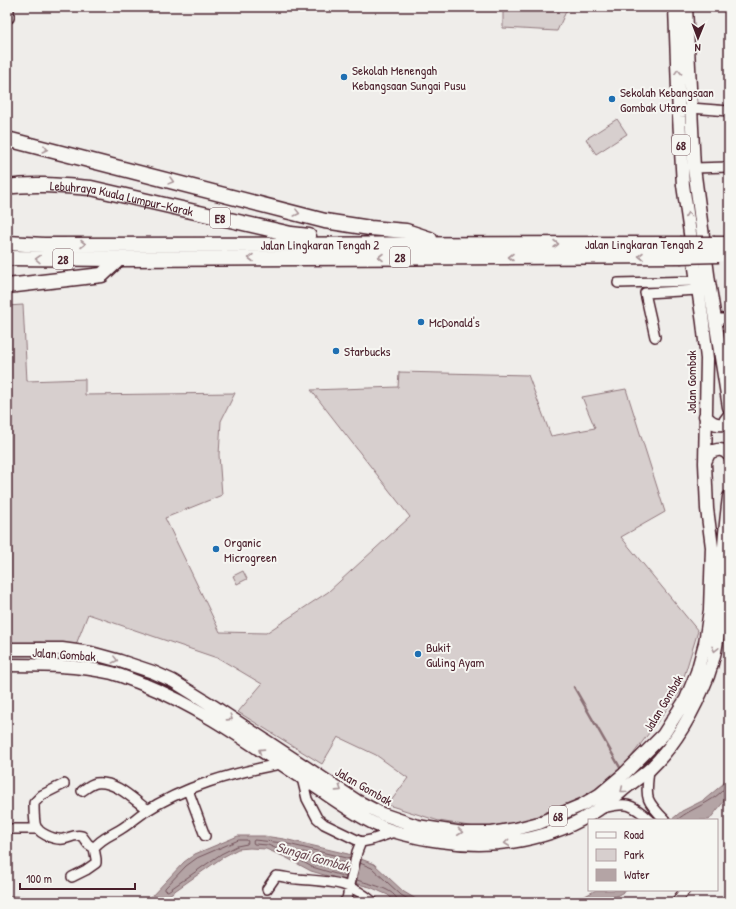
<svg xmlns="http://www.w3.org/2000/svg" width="736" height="909" viewBox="0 0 736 909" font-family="'Patrick Hand',sans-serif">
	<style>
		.green { fill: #d7cfce; stroke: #90777c }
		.water { fill: #b4a4a5; stroke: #8a6f74 }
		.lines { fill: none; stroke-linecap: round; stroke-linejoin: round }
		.shore { stroke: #74545c; stroke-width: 1 }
		.stream { stroke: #8a6f74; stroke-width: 2.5 }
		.minor-casing { stroke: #4a1f2b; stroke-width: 12 }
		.major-casing { stroke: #4a1f2b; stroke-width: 15 }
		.highway-casing { stroke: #4a1f2b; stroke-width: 17 }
		.minor { stroke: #f6f6f2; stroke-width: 9 }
		.major { stroke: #f6f6f2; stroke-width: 12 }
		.highway { stroke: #f6f6f2; stroke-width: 14 }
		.highway-bridge-casing { stroke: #4a1f2b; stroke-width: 17; stroke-linecap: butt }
		.highway-bridge { stroke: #f6f6f2; stroke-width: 14 }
		.oneway { stroke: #a99598 }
		.poi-dot { fill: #1f6fb2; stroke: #f6f6f2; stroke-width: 1.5 }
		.labels { text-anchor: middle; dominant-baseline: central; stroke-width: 4; stroke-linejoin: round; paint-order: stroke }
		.shield { fill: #f6f6f2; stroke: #7e6067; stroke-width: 1 }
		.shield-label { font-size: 12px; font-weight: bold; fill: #4a1f2b }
		.poi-label { font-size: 13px; fill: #4a1f2b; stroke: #f6f6f2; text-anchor: start }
		.street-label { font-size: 13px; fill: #4a1f2b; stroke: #f6f6f2 }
		.water-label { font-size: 14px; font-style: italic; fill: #6f4e56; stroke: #f6f6f2 }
	</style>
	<rect width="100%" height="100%" fill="#efedea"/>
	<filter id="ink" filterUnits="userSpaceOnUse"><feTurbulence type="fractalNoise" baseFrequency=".025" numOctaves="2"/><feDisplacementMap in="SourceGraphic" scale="8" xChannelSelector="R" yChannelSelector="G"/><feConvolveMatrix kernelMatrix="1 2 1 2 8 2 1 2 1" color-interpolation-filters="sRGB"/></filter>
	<g filter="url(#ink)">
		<path class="green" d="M503,7H568L557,31L503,28Z
			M617,119L627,134L596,154L586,139Z
			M23,305L27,381L85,379V395L235,393L221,421L219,455L222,495L165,518L220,632L266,633L328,592L410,517L311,390L398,387L399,372L528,375L551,436L595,428L582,397L626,389L665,512L621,537L698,631L679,693L625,765L583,801L527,820L481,828L439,821L388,805L408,778L376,755L338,737L322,764L238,712L262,684L220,659L88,614L75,647L40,642L7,644V306Z
			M243,571L247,579L237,584L233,576Z"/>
		<path class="water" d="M729,772V795L709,820H671L682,811L704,800L723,784Z
			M238,836H264L284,839L348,854L374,864L404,892L421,902H395L388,895L370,887L338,879L311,871L285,857L266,849L250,848L238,849L223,857L159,902H143L150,898L184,862L195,854Z
			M596,890H627L606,902H574Z
			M7,896L52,897L75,902H7Z"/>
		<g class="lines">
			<path class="shore" d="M677,820C693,806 719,802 729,781
				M239,840H247L248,842L247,844L237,846L221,854L168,891L165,890V888L186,866L197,858Z
				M360,863L372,868L401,895L413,902
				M347,872L314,863L301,855V853L303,852L349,864
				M346,877L312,867L287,853L268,845L254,844L253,842L254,840L284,843L350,859
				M357,880C368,884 396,888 398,902
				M7,900L56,902"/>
			<path class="stream" d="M574,687L622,771"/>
			<g class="minor-casing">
				<path id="minor" d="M7,19L9,18V7
					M691,108L729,111
					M694,168L729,167
					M618,283L697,281
					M715,319H729
					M655,337L645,293L698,290
					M649,770C646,798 644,799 665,820
					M302,778L307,799L317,818L324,824L361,842L371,840L394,832
					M64,784L42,795L34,803C34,809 34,816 35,823C36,833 54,840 63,839C70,838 74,834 82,836L88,844L94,848
					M188,790L205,836
					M82,791C86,788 91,784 96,783C115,780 134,800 148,810
					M603,808C627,802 631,803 650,820
					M7,829H38
					M72,877L86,870L96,863V859L94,848C101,838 112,835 121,829C129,824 136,818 143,813C184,786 233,773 280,764
					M267,889L276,876C283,876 290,879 297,879C328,882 348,880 373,902
					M344,902L347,899L357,852L361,842
					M676,902L685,890"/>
			</g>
			<g class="major-casing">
				<path id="major" d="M686,7L694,168L709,282L729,407
					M705,416C711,422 714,425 723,424L729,416
					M705,462L709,453C717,449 723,448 729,455
					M7,649H62L91,653L120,661L153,672L173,681L213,706L357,801L382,814L417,826L463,833H492L516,829L539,823L582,805L599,795L624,774L663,735L686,699L697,672L705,643L710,610L712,547L707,509L705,463L707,359L703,323L683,185L679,117L675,7
					M7,665C42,665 77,665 112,673C123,676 134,681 145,685C205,709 259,750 313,785C334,799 354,814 377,825C397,834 418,838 440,841C494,849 552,841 599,809C607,804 615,797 622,791C631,783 641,777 650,769C676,744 695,709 708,676C723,634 722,590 724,547C725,530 727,513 729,497"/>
			</g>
			<g class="highway-casing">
				<g id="highway">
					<path d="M7,139L325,221L370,228L406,231L430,239"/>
					<path id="s1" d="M7,187C34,183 63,186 91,188L291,234L309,236"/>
					<path id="s2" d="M7,243L44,245L680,244"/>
					<path d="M715,244H729"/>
					<path d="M7,258L119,259L680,256"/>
					<path d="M7,286L102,275L119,259"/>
				</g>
			</g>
			<use href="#minor" class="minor"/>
			<use href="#major" class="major"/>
			<use href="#highway" class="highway"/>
			<g class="highway-bridge-casing">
				<path id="highway-bridge" d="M680,244H715
					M680,256L719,255"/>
			</g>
			<use href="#highway-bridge" class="highway-bridge"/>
		</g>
		<defs><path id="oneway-chevron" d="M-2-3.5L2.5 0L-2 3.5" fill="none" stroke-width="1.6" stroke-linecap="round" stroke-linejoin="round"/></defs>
		<g class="oneway">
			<use href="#oneway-chevron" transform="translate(678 72) rotate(-92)"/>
			<use href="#oneway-chevron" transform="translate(45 149) rotate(14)"/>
			<use href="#oneway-chevron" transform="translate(171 181) rotate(15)"/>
			<use href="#oneway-chevron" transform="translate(297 213) rotate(14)"/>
			<use href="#oneway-chevron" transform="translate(688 215) rotate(-98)"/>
			<use href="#oneway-chevron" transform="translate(83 244)"/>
			<use href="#oneway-chevron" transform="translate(556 244)"/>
			<use href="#oneway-chevron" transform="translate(641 256) rotate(180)"/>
			<use href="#oneway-chevron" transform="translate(381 257) rotate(180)"/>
			<use href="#oneway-chevron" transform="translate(511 257) rotate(180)"/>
			<use href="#oneway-chevron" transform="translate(251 258) rotate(180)"/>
			<use href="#oneway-chevron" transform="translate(38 259) rotate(-178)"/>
			<use href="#oneway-chevron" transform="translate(715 649) rotate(103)"/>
			<use href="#oneway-chevron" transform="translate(115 660) rotate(14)"/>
			<use href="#oneway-chevron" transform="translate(230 718) rotate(33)"/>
			<use href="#oneway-chevron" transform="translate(261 751) rotate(-147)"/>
			<use href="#oneway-chevron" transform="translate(339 789) rotate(33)"/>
			<use href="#oneway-chevron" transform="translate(623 790) rotate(141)"/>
			<use href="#oneway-chevron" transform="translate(460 832) rotate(6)"/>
			<use href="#oneway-chevron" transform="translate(507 843) rotate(174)"/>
		</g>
	</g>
	<g class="poi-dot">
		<circle cx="344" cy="77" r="4"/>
		<circle cx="612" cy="99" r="4"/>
		<circle cx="421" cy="322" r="4"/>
		<circle cx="336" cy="351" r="4"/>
		<circle cx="216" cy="549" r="4"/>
		<circle cx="418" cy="654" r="4"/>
	</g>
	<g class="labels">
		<g class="shield">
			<rect x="672" y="135" width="18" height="20" rx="3"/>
			<rect x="210" y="208" width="20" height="20" rx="3"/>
			<rect x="390" y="247" width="20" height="20" rx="3"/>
			<rect x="53" y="249" width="20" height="20" rx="3"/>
			<rect x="549" y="806" width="18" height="20" rx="3"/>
		</g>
		<g class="shield-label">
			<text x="681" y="145">68</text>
			<text x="220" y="218">E8</text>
			<text x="400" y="257">28</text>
			<text x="63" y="259">28</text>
			<text x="558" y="816">68</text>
		</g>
		<g class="poi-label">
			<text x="352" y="70">Sekolah Menengah<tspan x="352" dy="15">Kebangsaan Sungai Pusu</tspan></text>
			<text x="620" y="92">Sekolah Kebangsaan<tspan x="620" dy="15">Gombak Utara</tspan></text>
			<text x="429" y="322">McDonald's</text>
			<text x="344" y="351">Starbucks</text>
			<text x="224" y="542">Organic<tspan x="224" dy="15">Microgreen</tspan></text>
			<text x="426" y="647">Bukit<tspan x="426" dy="15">Guling Ayam</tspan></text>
		</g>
		<g class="street-label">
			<text stroke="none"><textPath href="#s1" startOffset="116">Lebuhraya Kuala Lumpur–Karak</textPath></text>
			<text stroke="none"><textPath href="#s2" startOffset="313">Jalan Lingkaran Tengah 2</textPath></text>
			<text x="644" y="244">Jalan Lingkaran Tengah 2</text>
			<text transform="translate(691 382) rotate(-90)">Jalan Gombak</text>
			<text transform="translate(64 654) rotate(4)">Jalan Gombak</text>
			<text transform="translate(663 703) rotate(-59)">Jalan Gombak</text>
			<text transform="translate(364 786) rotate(30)">Jalan Gombak</text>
		</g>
		<g class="water-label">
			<text transform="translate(313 856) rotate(16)">Sungai Gombak</text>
		</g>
	</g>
	<rect width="736" height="909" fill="none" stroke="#f6f6f2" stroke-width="24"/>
	<rect x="12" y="12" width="712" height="885" fill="none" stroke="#4a1f2b" stroke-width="1.5" filter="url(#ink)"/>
	<rect x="588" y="819" width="130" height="72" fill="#f6f6f2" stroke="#b1a0a2"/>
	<rect x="596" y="832" width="20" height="6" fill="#f6f6f2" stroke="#b1a0a2"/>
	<text x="624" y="839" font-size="12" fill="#4a1f2b">Road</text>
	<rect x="596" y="849" width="20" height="12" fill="#d7cfce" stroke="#b1a0a2"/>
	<text x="624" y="859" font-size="12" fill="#4a1f2b">Park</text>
	<rect x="596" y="869" width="20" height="12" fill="#b4a4a5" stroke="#b1a0a2"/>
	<text x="624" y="879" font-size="12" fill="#4a1f2b">Water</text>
	<g transform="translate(698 38) rotate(181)" stroke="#f6f6f2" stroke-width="3" paint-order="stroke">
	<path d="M0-3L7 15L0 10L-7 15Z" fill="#4a1f2b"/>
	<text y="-6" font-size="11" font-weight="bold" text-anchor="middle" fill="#4a1f2b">N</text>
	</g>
	<path d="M20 883v6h115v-6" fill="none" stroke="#4a1f2b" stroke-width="2"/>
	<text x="26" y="883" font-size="12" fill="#4a1f2b" stroke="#f6f6f2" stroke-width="3" paint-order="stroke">100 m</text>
</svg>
